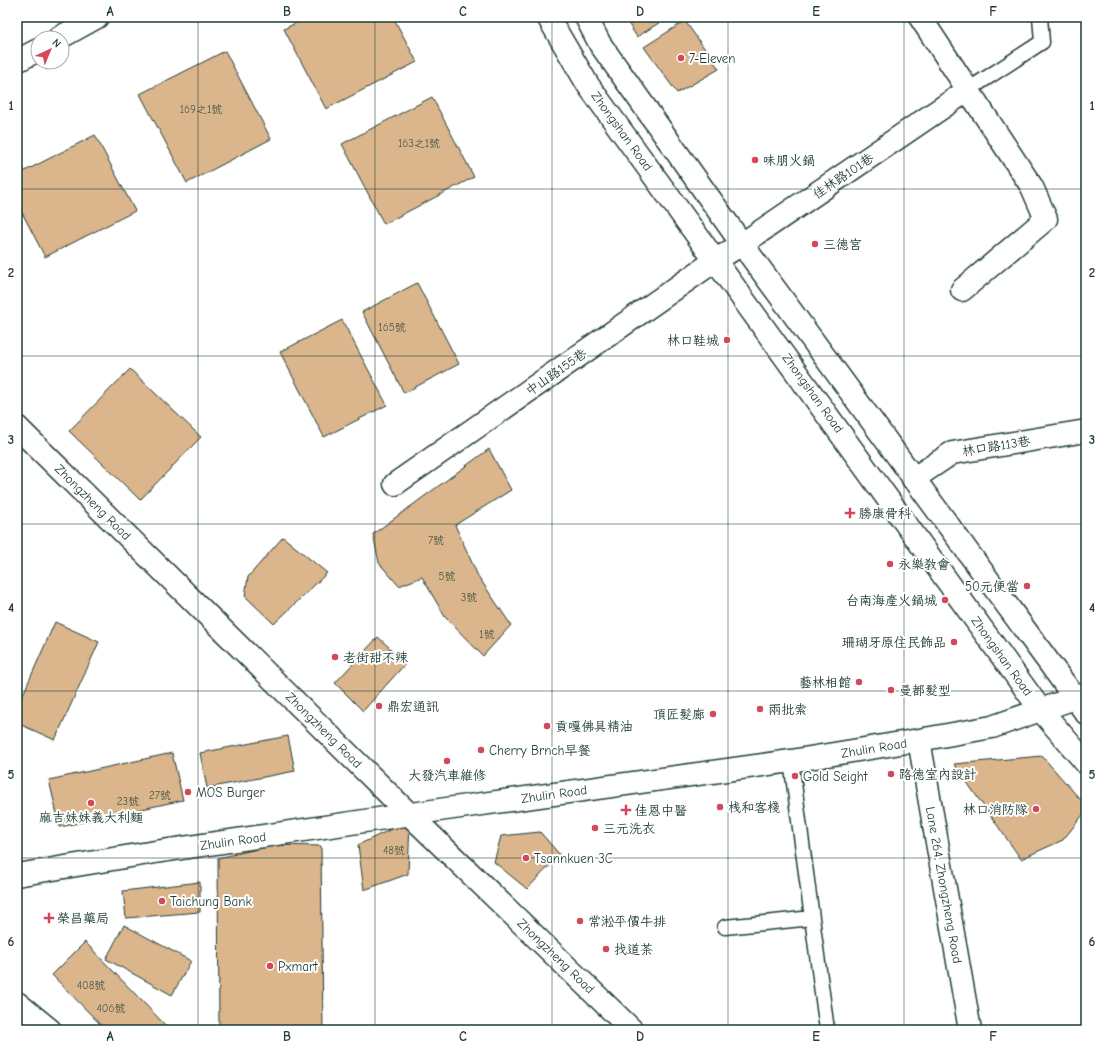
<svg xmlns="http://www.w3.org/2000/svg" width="1103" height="1047" viewBox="0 0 1103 1047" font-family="'Comic Neue','LXGW WenKai TC',sans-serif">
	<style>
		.building { fill: #dbb58c; stroke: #1f3d34 }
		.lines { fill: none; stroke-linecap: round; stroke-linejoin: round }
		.service-casing { stroke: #1f3d34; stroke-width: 17 }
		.minor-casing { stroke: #1f3d34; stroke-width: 25 }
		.secondary-casing { stroke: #1f3d34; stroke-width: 25 }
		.service { stroke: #fff; stroke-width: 14 }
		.minor { stroke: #fff; stroke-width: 22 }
		.secondary { stroke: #fff; stroke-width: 22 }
		.grid { fill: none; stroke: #1f3d34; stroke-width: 1; stroke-opacity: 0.55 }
		.poi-dot { fill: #d1495b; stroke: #fff; stroke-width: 1.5 }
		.labels { text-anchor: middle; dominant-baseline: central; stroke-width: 4; stroke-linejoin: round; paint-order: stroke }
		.number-label { font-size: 11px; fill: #4e5b4a }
		.poi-label { font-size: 13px; fill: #1f3d34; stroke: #fff; text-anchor: start }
		.street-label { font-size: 13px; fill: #1f3d34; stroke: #fff }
		.neatline { fill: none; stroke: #1f3d34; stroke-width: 1.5 }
		.grid-label { font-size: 13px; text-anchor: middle; font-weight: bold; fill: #1f3d34 }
	</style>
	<rect width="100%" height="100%" fill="#fff"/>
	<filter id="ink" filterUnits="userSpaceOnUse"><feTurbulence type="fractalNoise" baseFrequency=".025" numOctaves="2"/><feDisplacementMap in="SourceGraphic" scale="8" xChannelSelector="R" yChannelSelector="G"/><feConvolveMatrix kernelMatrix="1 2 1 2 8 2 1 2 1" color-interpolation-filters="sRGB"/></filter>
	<g filter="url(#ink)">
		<path class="building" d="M307,17H393L417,62L326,109L284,29Z
			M624,17H668L637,37Z
			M685,21L719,69L677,93L644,47Z
			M225,51L271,139L187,183L140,94Z
			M432,97L474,177L384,224L342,144Z
			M95,135L135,211L45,257L17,203V175Z
			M417,283L459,364L404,393L362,312Z
			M342,320L387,405L324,437L280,352Z
			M130,369L201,437L140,500L69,431Z
			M489,449L511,490L455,525L478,576L511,625L483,656L445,617L422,577L399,586L379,563L373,534Z
			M283,537L327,573L274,624L245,596L248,577Z
			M55,622L99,642L55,740L17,723V708Z
			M378,637L406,663L363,711L335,683Z
			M288,736L295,771L207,788L200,753Z
			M172,753L183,800L60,827L49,780Z
			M1042,756L1086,806V811L1063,840L1021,859L954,764Z
			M410,820L408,874L364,890L358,845Z
			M540,832L560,855L527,889L494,862L501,836Z
			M275,845L321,846L323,1030H219L218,858Z
			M200,882V912L126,918L123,891Z
			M124,925L191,961L172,995L106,959Z
			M85,942L170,1030H106L52,975Z"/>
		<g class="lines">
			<g class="service-casing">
				<path id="service" d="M968,90L1042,42L1040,17
					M791,761L827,1030
					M725,927L812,918"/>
			</g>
			<g class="minor-casing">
				<path id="minor" d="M920,17L1032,187L1046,219L962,290
					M59,38L97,17
					M17,61L38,50
					M17,427L410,815L632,1030
					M913,479L952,453L1086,431
					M395,484L716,260L742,244L968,90
					M919,740L970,1030
					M17,875L155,852L432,811L791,761L919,740L992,727L1086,694"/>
			</g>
			<g class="secondary-casing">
				<path id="secondary" d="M548,17L588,85L1040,709L1086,763
					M586,17L600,44L742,244L1086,713
					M17,1003L50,1030"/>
			</g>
			<use href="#service" class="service"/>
			<use href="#minor" class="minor"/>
			<use href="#secondary" class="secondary"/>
		</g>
	</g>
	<path class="grid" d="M198,17V1030M375,17V1030M552,17V1030M728,17V1030M904,17V1030M17,189H1086M17,356H1086M17,524H1086M17,691H1086M17,858H1086"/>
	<g class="poi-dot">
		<circle cx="681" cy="58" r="4"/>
		<circle cx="755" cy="160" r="4"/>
		<circle cx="815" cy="244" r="4"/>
		<circle cx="727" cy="340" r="4"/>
		<path d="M848 507h4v4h4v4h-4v4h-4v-4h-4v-4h4z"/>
		<circle cx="890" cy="564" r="4"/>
		<circle cx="1027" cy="586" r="4"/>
		<circle cx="945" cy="600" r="4"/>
		<circle cx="954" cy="642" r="4"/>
		<circle cx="335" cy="657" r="4"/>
		<circle cx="859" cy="682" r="4"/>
		<circle cx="891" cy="690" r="4"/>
		<circle cx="379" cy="706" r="4"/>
		<circle cx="760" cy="709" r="4"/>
		<circle cx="713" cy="714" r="4"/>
		<circle cx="547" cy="726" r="4"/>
		<circle cx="481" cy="750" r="4"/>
		<circle cx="447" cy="761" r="4"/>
		<circle cx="891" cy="774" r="4"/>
		<circle cx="795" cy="776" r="4"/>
		<circle cx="188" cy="792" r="4"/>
		<circle cx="91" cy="803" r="4"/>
		<circle cx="720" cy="807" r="4"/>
		<circle cx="1036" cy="809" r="4"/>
		<path d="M624 804h4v4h4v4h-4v4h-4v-4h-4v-4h4z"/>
		<circle cx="595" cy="828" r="4"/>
		<circle cx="526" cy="858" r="4"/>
		<circle cx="162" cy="901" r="4"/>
		<path d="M47 912h4v4h4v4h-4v4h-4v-4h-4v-4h4z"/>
		<circle cx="580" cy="921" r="4"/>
		<circle cx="606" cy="949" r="4"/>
		<circle cx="270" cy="966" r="4"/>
	</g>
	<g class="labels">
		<g class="number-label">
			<text x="201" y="109">169之1號</text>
			<text x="419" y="143">163之1號</text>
			<text x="392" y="327">165號</text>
			<text x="436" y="540">7號</text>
			<text x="447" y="576">5號</text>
			<text x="469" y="597">3號</text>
			<text x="487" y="634">1號</text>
			<text x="160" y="795">27號</text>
			<text x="128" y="801">23號</text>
			<text x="394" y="850">48號</text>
			<text x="91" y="985">408號</text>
			<text x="111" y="1008">406號</text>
		</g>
		<g class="poi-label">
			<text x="689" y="58">7-Eleven</text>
			<text x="763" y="160">味朋火鍋</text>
			<text x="823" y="244">三德宮</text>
			<text x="719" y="340" text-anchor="end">林口鞋城</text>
			<text x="859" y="513">勝康骨科</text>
			<text x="898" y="564">永樂教會</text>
			<text x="1019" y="586" text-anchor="end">50元便當</text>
			<text x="937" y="600" text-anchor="end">台南海產火鍋城</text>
			<text x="946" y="642" text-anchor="end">珊瑚牙原住民飾品</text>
			<text x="343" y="657">老街甜不辣</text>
			<text x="851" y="682" text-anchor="end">藝林相館</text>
			<text x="899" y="690">曼都髮型</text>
			<text x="387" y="706">鼎宏通訊</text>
			<text x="768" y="709">兩批索</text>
			<text x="705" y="714" text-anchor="end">頂匠髮廊</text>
			<text x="555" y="726">貢嘎佛具精油</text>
			<text x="489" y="750">Cherry Brnch早餐</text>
			<text x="899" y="774">路德室內設計</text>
			<text x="447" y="775" text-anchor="middle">大發汽車維修</text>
			<text x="803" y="776">Gold Seight</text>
			<text x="196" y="792">MOS Burger</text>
			<text x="728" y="807">栈和客棧</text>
			<text x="1028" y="809" text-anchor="end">林口消防隊</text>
			<text x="635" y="810">佳恩中醫</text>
			<text x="91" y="817" text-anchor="middle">麻吉妹妹義大利麵</text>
			<text x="603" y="828">三元洗衣</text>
			<text x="534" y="858">Tsannkuen 3C</text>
			<text x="170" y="901">Taichung Bank</text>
			<text x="57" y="918">榮昌藥局</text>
			<text x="588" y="921">常淞平價牛排</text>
			<text x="614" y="949">找道茶</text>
			<text x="278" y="966">Pxmart</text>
		</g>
		<g class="street-label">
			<text transform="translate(622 131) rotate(54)">Zhongshan Road</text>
			<text transform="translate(843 176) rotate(-34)">佳林路101巷</text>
			<text transform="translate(556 372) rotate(-35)">中山路155巷</text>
			<text transform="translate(813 393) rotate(54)">Zhongshan Road</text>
			<text transform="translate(996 446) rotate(-9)">林口路113巷</text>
			<text transform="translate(93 502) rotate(45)">Zhongzheng Road</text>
			<text transform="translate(1002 656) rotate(54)">Zhongshan Road</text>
			<text transform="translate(324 730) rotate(45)">Zhongzheng Road</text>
			<text transform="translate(874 748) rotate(-9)">Zhulin Road</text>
			<text transform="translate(554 794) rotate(-8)">Zhulin Road</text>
			<text transform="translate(233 841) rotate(-8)">Zhulin Road</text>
			<text transform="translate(944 885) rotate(80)">Lane 264, Zhongzheng Road</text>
			<text transform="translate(556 956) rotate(44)">Zhongzheng Road</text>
		</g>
	</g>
	<rect width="1103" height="1047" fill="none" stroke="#fff" stroke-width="44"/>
	<g transform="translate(50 50) rotate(44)"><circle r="19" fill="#ffffff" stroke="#a5b1ae"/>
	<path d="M0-3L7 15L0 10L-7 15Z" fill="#d1495b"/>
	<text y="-6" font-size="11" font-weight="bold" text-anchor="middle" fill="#1f3d34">N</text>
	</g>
	<rect x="22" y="22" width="1059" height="1003" class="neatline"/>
	<g class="grid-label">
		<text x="110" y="16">A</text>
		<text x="287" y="16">B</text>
		<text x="463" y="16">C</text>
		<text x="640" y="16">D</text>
		<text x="816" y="16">E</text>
		<text x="993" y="16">F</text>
		<text x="11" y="110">1</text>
		<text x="1092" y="110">1</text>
		<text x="11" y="277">2</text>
		<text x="1092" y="277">2</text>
		<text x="11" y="444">3</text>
		<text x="1092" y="444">3</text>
		<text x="11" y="612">4</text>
		<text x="1092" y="612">4</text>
		<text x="11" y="779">5</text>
		<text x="1092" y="779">5</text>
		<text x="11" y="946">6</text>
		<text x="1092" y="946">6</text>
		<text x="110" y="1041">A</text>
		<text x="287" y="1041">B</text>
		<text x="463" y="1041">C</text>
		<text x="640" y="1041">D</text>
		<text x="816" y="1041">E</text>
		<text x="993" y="1041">F</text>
	</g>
</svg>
